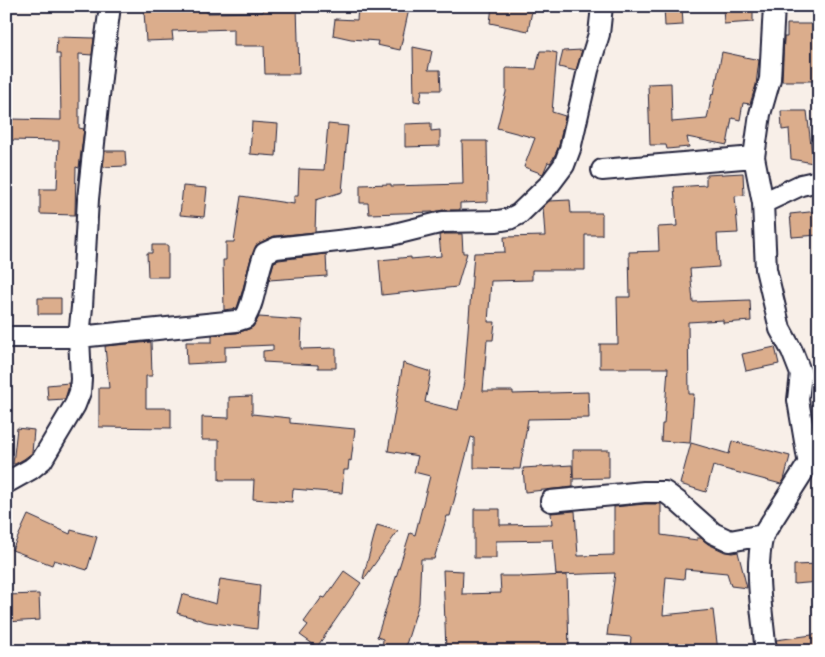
<svg xmlns="http://www.w3.org/2000/svg" width="825" height="657" viewBox="0 0 825 657" font-family="'Architects Daughter',sans-serif">
	<style>
		.building { fill: #dbad8c; stroke: #22223b }
		.lines { fill: none; stroke-linecap: round; stroke-linejoin: round }
		.minor-casing { stroke: #22223b; stroke-width: 24 }
		.minor { stroke: #fff; stroke-width: 20 }
	</style>
	<rect width="100%" height="100%" fill="#f8efe8"/>
	<filter id="ink" filterUnits="userSpaceOnUse"><feTurbulence type="fractalNoise" baseFrequency=".02" numOctaves="2"/><feDisplacementMap in="SourceGraphic" scale="10" xChannelSelector="R" yChannelSelector="G"/><feConvolveMatrix kernelMatrix="1 2 1 2 8 2 1 2 1" color-interpolation-filters="sRGB"/></filter>
	<g filter="url(#ink)">
		<path class="building" d="M263,6H297L299,74H265L264,46H234V29L172,31L173,40L146,41L144,12L197,10V11H207V13L263,12Z
			M358,6H395L409,9L400,50L377,45L378,41L351,39L333,35L335,19L357,20Z
			M492,6H533L528,31L490,23Z
			M664,6H682L683,25L665,26Z
			M753,6V22L724,24L723,7Z
			M787,24H819V81H782L784,37H787Z
			M57,37L94,38L92,55L79,54V128L84,129L79,168L76,167L75,215L40,214V189H57L59,141L9,140V119L61,120L60,54H56Z
			M413,47L432,51L428,70H440L441,90H422L420,102L414,101Z
			M582,50L576,71L559,67L563,51Z
			M540,51H549L557,53L552,112L565,116L559,146L553,159L550,163L548,162L543,174L524,167L535,138L497,128L506,92V68L536,69Z
			M722,52L759,60L756,85L750,104L743,103L740,120L732,118L727,145L687,137L689,147L667,149L666,145H650L648,84L671,83L672,122L707,119L712,93L714,94Z
			M781,111H807L813,163L791,159L789,129L782,130Z
			M252,122L278,124L276,156L250,154Z
			M431,123V131L440,130V146L405,147V124Z
			M328,124L348,126L342,192L316,200L315,232L274,236L257,245L251,258L242,292L237,308L224,310L223,260H226V242H234L241,196L294,204V196H298L299,169L324,170Z
			M462,141H487L488,202L460,203V210H443L433,212L369,214L368,203H360V185L391,184V186L463,184Z
			M105,151H125L126,166L103,167Z
			M743,173L744,195L735,196L738,233L717,234L719,267L690,269L693,302L750,300L751,321L723,323V320L688,322L689,394H694L690,443L661,441L662,424H664L668,368H600V344H618L617,297H630L629,252L659,251L658,227L677,226L674,187L706,185V175Z
			M183,186L207,188L204,217L180,215Z
			M570,200L571,213H602V235H585V270H532V280L491,281L488,322H495L493,340H487L483,391H513V394L588,392L589,418L528,419L520,469L474,468V438L471,437L450,516H447L434,559H421L419,603L404,651H382L383,639L377,637L410,533L415,535L430,476L414,472L418,456L388,451L403,363L431,372L425,402L458,410L464,382L474,253L505,252L504,237L545,236L543,207L549,201Z
			M819,211V235L792,237L790,214Z
			M445,234H462L463,253H467L457,287L382,295L379,260L411,257V259L441,256L439,235Z
			M152,245H168V277H148L147,253H152Z
			M326,254L327,276L269,280L274,262L279,260Z
			M38,298H61V314H38Z
			M259,317L302,320L301,349L336,348V368H318V365L263,362V351L273,350V345L225,347V362L187,364L186,342H212V335L237,333L249,329L253,327Z
			M151,342L152,376H146V408H171V428L99,427V388H109L105,346Z
			M775,347L779,364L746,371L742,354Z
			M69,383L68,389L65,399L48,400L47,385Z
			M252,396V414L290,418V423L355,429L351,461L349,460L348,470H344L342,493L293,489L292,502L253,499L254,480H219V440H202V417L229,418V397Z
			M17,428L34,430L32,453L24,459L15,464H13Z
			M732,441L790,456L784,480L781,484L713,466L706,492L680,484L691,443L729,454Z
			M573,450H609V478L573,479V487L525,492L523,468L572,465L573,478Z
			M645,504H661V535L697,540V538H701L708,544L725,552L732,553L738,552L747,588L731,586L727,573L685,569L684,579L666,577L663,615L713,610L718,651H679V646L630,648L631,637L607,635L615,573L556,575L553,540L496,541V558H474V509H500V525L552,524L551,513L575,511L578,556L614,555V507Z
			M28,515L70,534L71,530L97,537L87,570L54,560L52,565L12,550Z
			M377,525L398,531L364,579L363,578Z
			M819,564V582L794,584V565Z
			M443,570L463,571L462,594L501,593L500,576H522V577L567,575L569,651H446Z
			M344,571L361,583L317,647L300,635L308,625L304,622L322,597L325,598Z
			M220,579L260,585L257,629L207,622L177,613L182,594L216,604Z
			M39,594L40,620L6,622V595Z
			M819,634V651H779L776,640Z"/>
		<g class="lines">
			<g class="minor-casing">
				<path id="minor" d="M774,6L770,79L760,114L754,157L763,203L766,269L780,329L792,351L801,374L798,400L809,465
					M602,170L754,157
					M763,203L801,185L819,181
					M6,337H79L236,321L245,318C256,299 256,274 265,253L276,248L391,235L443,222L497,221L509,219L519,214L549,185L564,165L570,149L588,70L599,34L602,6
					M6,483L31,469L42,460L75,405L80,392L81,379L79,337L82,307L88,199L103,59L110,6
					M551,501L644,492H665L677,501L713,533L730,541L763,535
					M767,651L765,644C762,609 754,570 763,535L815,453"/>
			</g>
			<use href="#minor" class="minor"/>
		</g>
	</g>
	<rect width="825" height="657" fill="none" stroke="#fff" stroke-width="25"/>
	<rect x="12" y="12" width="800" height="632" fill="none" stroke="#22223b" stroke-width="2" filter="url(#ink)"/>
</svg>
